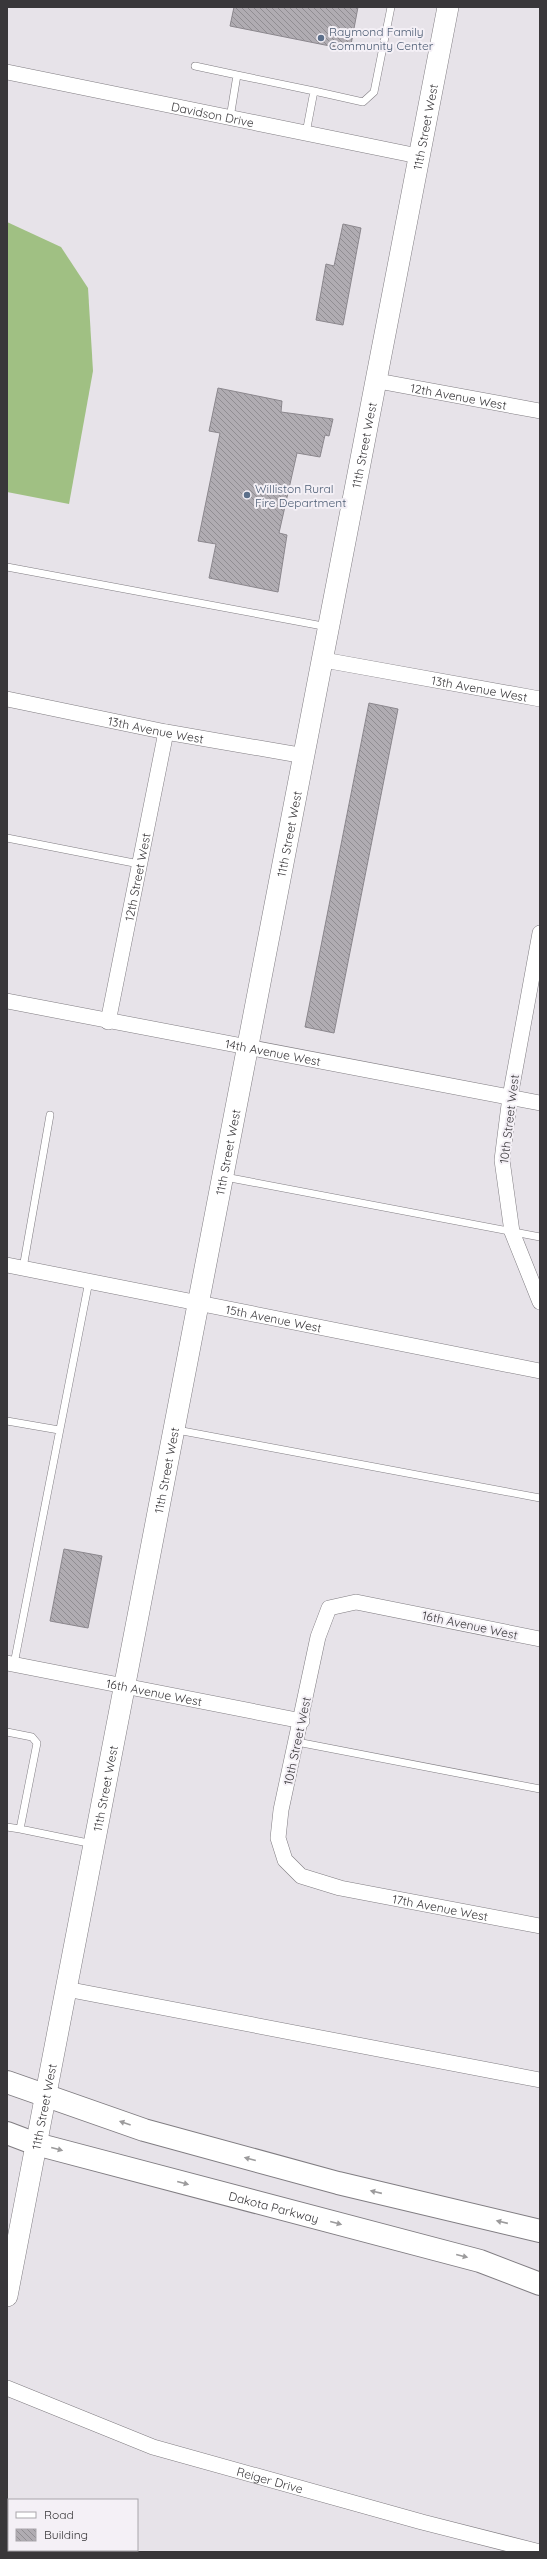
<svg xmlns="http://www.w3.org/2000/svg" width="547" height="2559" viewBox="0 0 547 2559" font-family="Quicksand,sans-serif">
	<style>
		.grass { fill: #a0c083 }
		.building { fill: url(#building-back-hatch); stroke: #8b878d }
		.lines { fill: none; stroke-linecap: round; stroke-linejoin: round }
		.lane-casing { stroke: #807d82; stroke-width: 8 }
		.street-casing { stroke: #807d82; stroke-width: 16 }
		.secondary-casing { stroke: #807d82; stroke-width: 22 }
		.highway-casing { stroke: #807d82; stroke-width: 24 }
		.lane { stroke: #fff; stroke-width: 7 }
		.street { stroke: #fff; stroke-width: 15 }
		.secondary { stroke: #fff; stroke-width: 21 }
		.highway { stroke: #fff; stroke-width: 22 }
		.oneway { fill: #9c9b9c }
		.service-dot { fill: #5c6f8a; stroke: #f4f0f6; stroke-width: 1.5 }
		.labels { text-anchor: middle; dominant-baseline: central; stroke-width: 4; stroke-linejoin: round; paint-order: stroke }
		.service-label { font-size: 12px; fill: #4e5e75; stroke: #f4f0f6; text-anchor: start }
		.street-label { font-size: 12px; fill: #39373a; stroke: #f4f0f6 }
	</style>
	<defs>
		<pattern id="building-back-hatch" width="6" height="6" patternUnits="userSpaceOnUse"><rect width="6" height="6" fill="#b0acb2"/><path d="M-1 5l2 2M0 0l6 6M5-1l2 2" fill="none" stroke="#908d92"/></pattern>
	</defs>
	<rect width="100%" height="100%" fill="#e7e3e9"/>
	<path class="grass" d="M7,222L61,247L88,288L93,371L69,504L7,492Z"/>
	<path class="building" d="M234,7H358L350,50L230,26Z
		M343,224L361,228L343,325L316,320L326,264L334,266Z
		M218,388L282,401L281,412L333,419L329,436L325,435L320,457L297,453L279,533L287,535L278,592L209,578L216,544L198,541L220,433L209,431Z
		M369,703L398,709L334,1033L305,1027Z
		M64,1549L102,1556L88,1628L50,1621Z"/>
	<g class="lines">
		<g class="lane-casing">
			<path id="lane" d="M195,66L237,75
				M314,91L363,102L374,92L391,7
				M230,118L237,75L314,91L306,133
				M7,567L328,627
				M7,838L139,864
				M225,1177L540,1237
				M23,1268L50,1115
				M7,1421L59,1430
				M177,1430L540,1498
				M14,1664L89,1281
				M7,1732L32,1737L37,1743L20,1829L93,1844
				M297,1742L540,1789
				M7,1827L20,1829"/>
		</g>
		<g class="street-casing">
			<g id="street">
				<path id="s1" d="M7,72L418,156"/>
				<path id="s2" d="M378,381L540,411"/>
				<path id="s3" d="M324,660L540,699"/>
				<path id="s4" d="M7,699L166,732L305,756"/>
				<path d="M540,933L510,1097L502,1160L512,1232L540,1302"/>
				<path id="s5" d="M7,1001L540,1103"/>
				<path id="s6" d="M108,1022L166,732"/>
				<path id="s7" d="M7,1265L540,1371"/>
				<path id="s8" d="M540,1639L356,1602L329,1608L318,1637L281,1810L278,1838L285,1860L301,1876L340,1888L540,1926"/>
				<path id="s9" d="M7,1663L302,1721"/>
				<path d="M66,1989L540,2080"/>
				<path id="s10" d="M7,2388L153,2447L422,2522L540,2552"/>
			</g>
		</g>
		<g class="secondary-casing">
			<g id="secondary">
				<path id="s11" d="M7,2296L448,7"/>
			</g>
		</g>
		<g class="highway-casing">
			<g id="highway">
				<path d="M7,2082L144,2130L338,2183L540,2231"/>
				<path id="s12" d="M7,2133L36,2144L480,2261L540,2284"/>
			</g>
		</g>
		<use href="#lane" class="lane"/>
		<use href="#street" class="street"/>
		<use href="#secondary" class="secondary"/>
		<use href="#highway" class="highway"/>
	</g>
	<defs><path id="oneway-solid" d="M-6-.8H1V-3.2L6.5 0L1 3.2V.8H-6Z"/></defs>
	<g class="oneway">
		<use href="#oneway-solid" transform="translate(125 2123) rotate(-161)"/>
		<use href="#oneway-solid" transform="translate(57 2149) rotate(15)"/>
		<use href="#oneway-solid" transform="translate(250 2159) rotate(-165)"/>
		<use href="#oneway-solid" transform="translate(183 2183) rotate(15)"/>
		<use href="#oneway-solid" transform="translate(376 2192) rotate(-167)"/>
		<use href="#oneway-solid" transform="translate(502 2222) rotate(-167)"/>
		<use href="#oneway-solid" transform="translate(336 2223) rotate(15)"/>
		<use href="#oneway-solid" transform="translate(462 2256) rotate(14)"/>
	</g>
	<g class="service-dot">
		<circle cx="321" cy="38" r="4"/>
		<circle cx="247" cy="495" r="4"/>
	</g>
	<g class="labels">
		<g class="service-label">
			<text x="329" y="31">Raymond Family<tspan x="329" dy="14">Community Center</tspan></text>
			<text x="255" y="488">Williston Rural<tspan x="255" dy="14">Fire Department</tspan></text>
		</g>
		<g class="street-label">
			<text stroke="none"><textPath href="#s1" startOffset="210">Davidson Drive</textPath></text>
			<text stroke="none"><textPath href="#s11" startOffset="2209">11th Street West</textPath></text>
			<text stroke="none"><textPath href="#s2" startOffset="82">12th Avenue West</textPath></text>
			<text stroke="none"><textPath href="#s11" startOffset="1885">11th Street West</textPath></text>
			<text stroke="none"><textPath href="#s3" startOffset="158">13th Avenue West</textPath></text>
			<text stroke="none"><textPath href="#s4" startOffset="152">13th Avenue West</textPath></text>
			<text stroke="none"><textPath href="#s11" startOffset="1489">11th Street West</textPath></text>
			<text stroke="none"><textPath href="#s6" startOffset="148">12th Street West</textPath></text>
			<text stroke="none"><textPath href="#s5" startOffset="271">14th Avenue West</textPath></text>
			<text transform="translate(509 1119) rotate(-83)">10th Street West</text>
			<text stroke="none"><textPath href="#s11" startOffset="1165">11th Street West</textPath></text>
			<text stroke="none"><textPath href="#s7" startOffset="272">15th Avenue West</textPath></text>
			<text stroke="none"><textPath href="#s11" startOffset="841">11th Street West</textPath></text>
			<text transform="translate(470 1625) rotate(12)">16th Avenue West</text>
			<text stroke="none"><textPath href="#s9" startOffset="150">16th Avenue West</textPath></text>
			<text transform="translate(297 1741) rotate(-78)">10th Street West</text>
			<text stroke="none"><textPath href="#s11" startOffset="517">11th Street West</textPath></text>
			<text stroke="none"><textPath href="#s8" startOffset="640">17th Avenue West</textPath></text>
			<text stroke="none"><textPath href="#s11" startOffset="193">11th Street West</textPath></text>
			<text stroke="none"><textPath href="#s12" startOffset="277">Dakota Parkway</textPath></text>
			<text stroke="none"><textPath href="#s10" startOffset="279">Reiger Drive</textPath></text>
		</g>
	</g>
	<rect width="547" height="2559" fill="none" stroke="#39373a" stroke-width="16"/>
	<rect x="8" y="2499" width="130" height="52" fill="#f4f0f6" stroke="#a9a6ab"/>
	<rect x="16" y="2512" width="20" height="6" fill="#ffffff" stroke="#a9a6ab"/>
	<text x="44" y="2519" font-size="12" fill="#39373a">Road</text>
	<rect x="16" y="2529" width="20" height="12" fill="url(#building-back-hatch)" stroke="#a9a6ab"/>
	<text x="44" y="2539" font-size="12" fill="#39373a">Building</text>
</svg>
